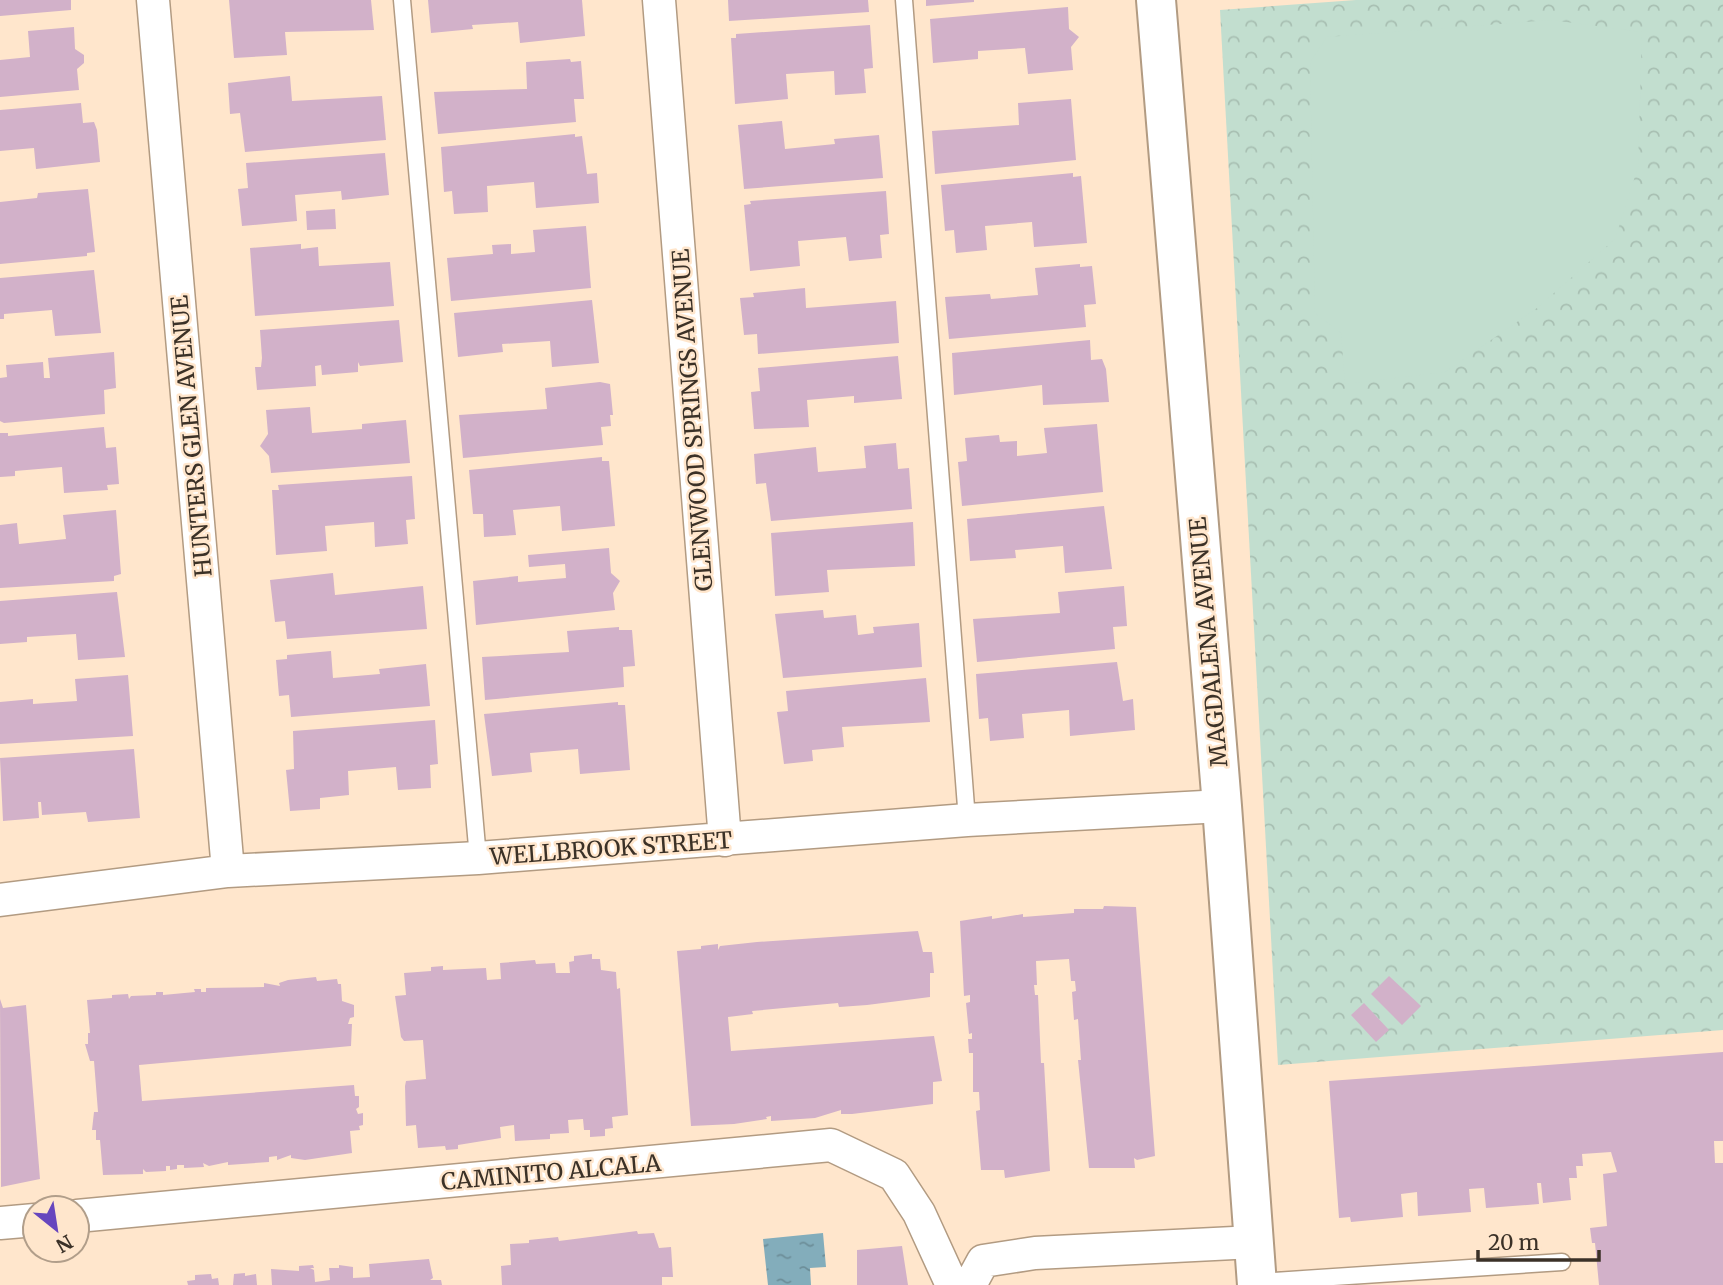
<svg xmlns="http://www.w3.org/2000/svg" width="1723" height="1285" viewBox="0 0 1723 1285" font-family="Merriweather,serif">
	<style>
		.park { fill: url(#park-crowns) }
		.pitch { fill: #c2decf }
		.water { fill: url(#water-ripples) }
		.building { fill: #d2b1c9 }
		.lines { fill: none; stroke-linecap: round; stroke-linejoin: round }
		.lane-casing { stroke: #b29b82; stroke-width: 19 }
		.street-casing { stroke: #b29b82; stroke-width: 35 }
		.secondary-casing { stroke: #b29b82; stroke-width: 42 }
		.lane { stroke: #fff; stroke-width: 16 }
		.street { stroke: #fff; stroke-width: 32 }
		.secondary { stroke: #fff; stroke-width: 38 }
		.labels { text-anchor: middle; dominant-baseline: central; stroke-width: 5; stroke-linejoin: round; paint-order: stroke }
		.street-label { font-size: 23px; fill: #3b3127; stroke: #ffe6cc }
	</style>
	<defs>
		<pattern id="park-crowns" width="20" height="18" patternUnits="userSpaceOnUse" patternTransform="scale(1.75)"><rect width="20" height="18" fill="#c2decf"/><path d="M2 6a3 3 0 1 1 6 0M12 15a3 3 0 1 1 6 0" fill="none" stroke="#a8bfb2"/></pattern>
		<pattern id="water-ripples" width="26" height="14" patternUnits="userSpaceOnUse" patternTransform="scale(1.75)"><rect width="26" height="14" fill="#83adbb"/><path d="M2 4q2-2 4 0t4 0M15 11q2-2 4 0t4 0" fill="none" stroke="#6c8d98"/></pattern>
	</defs>
	<rect width="100%" height="100%" fill="#ffe6cc"/>
	<path class="park" d="M1356,0H1723V1030L1278,1065L1220,10Z"/>
	<path class="pitch" d="M1551,20L1642,32L1638,167L1615,239L1537,308L1445,372L1345,384L1341,333L1315,313L1310,62L1327,37Z"/>
	<path class="water" d="M823,1233L826,1267L810,1268L811,1285H768L763,1239Z"/>
	<path class="building" d="M0,0H71V10L0,16Z
		M229,0H371L374,30L285,32L287,55L234,58Z
		M428,0H582L585,36L520,43L518,22L472,25L473,29L431,33Z
		M728,0H868L869,12L729,21Z
		M926,0H974V2L926,6Z
		M1068,7L1069,29L1079,37L1071,47L1073,70L1028,74L1025,48L978,51V59L933,63L930,19Z
		M870,25L873,68L864,69L866,93L835,95L834,71L786,74L788,99L735,104L731,38H736V34Z
		M74,27L75,49L84,55V63L77,69L79,90L0,97V60L30,57L28,31Z
		M570,59L571,62L581,61L584,99H574L576,122L438,134L434,92L527,89L526,62Z
		M290,76L292,101L382,96L386,140L245,152L240,113L230,114L228,83Z
		M1071,99L1076,160L935,174L932,131L1019,125L1018,103Z
		M81,103L83,123L94,122L97,130L100,162L36,169L34,148L0,151V110Z
		M782,121L785,149L835,144L834,139L879,135L883,178L744,189L738,125Z
		M575,134V137L582,136L587,174L597,173L599,203L536,208L534,182L487,186L488,212L454,214L452,191L444,192L441,147Z
		M385,153L389,195L342,200L341,191L295,195L297,221L242,226L238,189L248,188L246,163Z
		M1073,173V177L1081,176L1087,243L1034,247L1032,222L985,226L987,250L956,253L954,230L945,231L941,185Z
		M88,189L95,252L87,253V256L0,264V202L37,198L38,193Z
		M886,191L889,234L880,235L882,258L849,261L846,237L798,241L800,266L750,271L744,205L751,204L750,201Z
		M335,209L336,229L307,230L306,211Z
		M586,226L591,288L451,301L447,258L493,254L492,245L511,244V254L535,252L533,230Z
		M301,244V249L318,247L319,266L390,262L394,306L255,316L250,248Z
		M1080,264V267L1092,266L1096,304L1084,305L1086,327L949,339L945,297L990,294L991,299L1038,295L1035,268Z
		M94,270L101,333L55,336L52,310L4,314V319H0V278Z
		M805,288L806,308L896,301L899,343L758,354L757,334L744,335L740,298L754,297L753,293Z
		M592,300L599,363L552,367L550,341L502,344L503,352L458,357L454,313Z
		M399,320L403,362L360,366L358,362V372L322,375L321,365L315,366L316,386L257,390L255,367H261L262,358L260,330Z
		M1090,340L1091,360L1102,359L1106,369L1109,402L1043,405L1042,385L954,395L952,353Z
		M114,352L116,388L104,390L105,414L4,423L0,421V378L7,377L6,365L43,362L44,378H50L48,358Z
		M898,356L902,399L854,403V396L807,400L809,427L754,429L751,392L760,391L758,368Z
		M600,382L610,384L613,415H610L611,426L601,427L603,445L463,458L459,415L547,409L545,388Z
		M310,407L312,433L362,429V424L406,420L410,463L271,473L269,456L260,446L268,434L266,410Z
		M1097,424L1103,492L962,506L958,462L967,461L965,438L999,435L1000,442L1017,441V456L1047,453L1044,428Z
		M104,427L106,448L116,447L119,484L107,485L108,490L64,493L62,467L15,471V476L0,477V433H8V436Z
		M896,443L898,469L909,468L912,509L771,521L766,483L756,484L754,454L816,447L818,472L866,468L864,446Z
		M602,457V461H609L615,526L562,531L560,506L513,510L516,535L484,537L483,514H473L469,470Z
		M412,476L415,519L406,520L408,544L375,547L374,522L325,526L327,551L276,555L272,490H279L278,485Z
		M1104,506L1112,569L1065,573L1063,546L1015,550L1016,558L970,561L967,519Z
		M116,510L121,574L114,576V581L0,588V525L17,523L19,544L66,539L63,515Z
		M913,522L915,566L827,570L829,592L775,596L771,533Z
		M609,548L611,573L620,581L613,593L615,610L476,625L473,581L518,576V582L566,578L565,564L529,567L528,555Z
		M333,573L335,595L423,586L427,629L287,639L285,621L275,622L270,580Z
		M1124,586L1127,626L1113,627L1115,649L977,662L973,619L1060,613L1058,592Z
		M117,592L125,657L78,660L76,634L27,637V642L0,644V601Z
		M823,610L824,618L856,615L858,635L874,633L873,627L919,623L922,667L783,678L775,614Z
		M619,627V630H632L635,666L623,667L624,687L485,700L482,657L569,652L567,631Z
		M331,651L333,678L380,674L379,669L426,664L430,706L291,717L289,695L279,696L276,660L287,659V655Z
		M1117,662L1123,701L1133,699L1135,730L1070,736L1069,710L1022,714L1024,738L990,741L988,718L979,719L976,674Z
		M128,675L133,736L0,744V702L33,699V704L77,701L75,679Z
		M926,678L930,722L842,727L844,747L812,750L813,761L784,764L777,712L788,711L786,691Z
		M618,702V705H625L630,770L580,774L578,749L530,753L532,772L492,776L484,714Z
		M435,720L438,764L430,765L431,788L398,790L396,767L348,771L349,795L320,798V809L290,811L286,770L294,769L293,731Z
		M134,749L140,818L88,822L86,812L42,815L41,802H38L39,818L3,821L0,758Z
		M1104,906L1136,907L1155,1156L1137,1160L1134,1158L1135,1168H1089L1078,1060H1081L1078,1019L1074,1020L1072,992L1076,991L1075,981H1071L1069,959L1036,961L1037,985H1034L1035,995H1038L1041,1063H1044L1050,1171L1005,1178L1004,1170H981L976,1111L980,1110L979,1092H973V1053H969L968,1039H972V1033L969,1034L966,1003L970,1002V995L964,996L960,921L992,916V919L1023,914V917L1074,913V909H1103Z
		M918,931L923,952H932L934,973H930V997L867,1005L839,1007L838,1003L752,1011L753,1014L728,1017L731,1051L934,1036L942,1081L933,1082V1104L852,1114H841V1110L815,1118L771,1121V1116L766,1117L767,1119L734,1124L691,1126L677,951L701,949V946L718,944V950L720,946L757,942Z
		M592,954V959H600L601,970L616,972L617,989L620,988L628,1115L612,1117L613,1128L605,1129V1136L590,1137V1130H584L583,1119L568,1120L569,1133L550,1134V1139L515,1141L514,1125L500,1127L501,1138L458,1145V1149L446,1150L445,1146L418,1148L416,1125L406,1126L405,1086L406,1081L426,1079L423,1040L404,1041L401,1037L395,996L406,995L404,973L431,971V967L443,966V970L486,968L487,980L501,979L500,963L535,960L536,964L555,963L556,973H570L569,962L574,961V956Z
		M1389,976L1421,1006L1402,1025L1371,994Z
		M316,977L317,981L337,979L338,984H341L342,1001L354,1005V1017L350,1018L348,1024H352L351,1046L139,1065L142,1101L354,1085L355,1096H359V1107L356,1109L358,1114L363,1113V1125L359,1126L360,1130L350,1131L352,1153L305,1160L291,1158V1155L277,1160V1156L269,1157V1162L228,1165V1162L209,1166L203,1163L204,1167L184,1168V1165H177V1169L170,1170V1166H166V1171L146,1172L143,1169V1174L103,1175L100,1140H96V1130H92L94,1112H98L94,1061H90L85,1044H88V1033H90L87,1000L112,998V995L128,994L129,999L131,996L156,995V992H163V995L195,992L194,989H201V992H206V988L264,987V983L280,986L279,983L288,980Z
		M0,999L3,1008L26,1005L40,1179L1,1187Z
		M1364,1003L1389,1030L1376,1042L1351,1015Z
		M1723,1052V1141H1714L1715,1163H1723V1285H1599L1595,1243H1592L1590,1228L1607,1226L1603,1174L1617,1172L1611,1152L1582,1154L1583,1166H1576L1577,1178H1569L1571,1200L1543,1203L1541,1183H1537L1539,1204L1486,1208L1484,1188L1469,1189L1471,1212L1418,1216L1417,1192L1401,1194L1403,1217L1351,1222L1350,1217L1339,1218L1329,1081Z
		M637,1231L638,1234L654,1233L659,1248L671,1247L673,1277H662V1285H502L501,1266L511,1265L510,1244L529,1243V1240L558,1237L559,1241Z
		M902,1246L908,1285H857V1250Z
		M429,1259L433,1278L430,1280H441L442,1285H272L271,1269L299,1271V1266L313,1265L314,1268H310L314,1270L315,1282L330,1280L329,1268H339V1265L353,1267V1278L370,1277L369,1264Z
		M245,1273V1276L256,1274L257,1285H233L234,1274Z
		M211,1274L212,1279L218,1278L219,1285H188L187,1281L195,1280V1275Z"/>
	<g class="lines">
		<g class="lane-casing">
			<path id="lane" d="M402,0L478,858
				M904,0L967,820
				M1257,1282L1562,1262"/>
		</g>
		<g class="street-casing">
			<path id="street" d="M153,0L228,871
				M659,0L725,840
				M0,900L228,871L478,858L967,820L1222,806
				M77,1216L831,1145L894,1175L919,1213L952,1285
				M0,1223L35,1220
				M970,1285L983,1261L1035,1253L1254,1242"/>
		</g>
		<g class="secondary-casing">
			<path id="secondary" d="M1156,0L1222,806L1257,1285"/>
		</g>
		<use href="#lane" class="lane"/>
		<use href="#street" class="street"/>
		<use href="#secondary" class="secondary"/>
	</g>
	<g class="labels">
		<g class="street-label">
			<text transform="translate(692 420) rotate(-94)">GLENWOOD SPRINGS AVENUE</text>
			<text transform="translate(191 436) rotate(-95)">HUNTERS GLEN AVENUE</text>
			<text transform="translate(1208 642) rotate(-95)">MAGDALENA AVENUE</text>
			<text transform="translate(611 848) rotate(-4)">WELLBROOK STREET</text>
			<text transform="translate(551 1172) rotate(-5)">CAMINITO ALCALA</text>
		</g>
	</g>
	<g transform="translate(56 1229) rotate(150)"><circle r="33" fill="#ffe6cc" stroke="#b19e8a" stroke-width="2"/>
	<path d="M0-5L12 26L0 18L-12 26Z" fill="#6746be"/>
	<text y="-10" font-size="19" font-weight="bold" text-anchor="middle" fill="#3b3127">N</text>
	</g>
	<path d="M1478 1250v10h121v-10" fill="none" stroke="#3b3127" stroke-width="3.5"/>
	<text x="1488" y="1250" font-size="21" fill="#3b3127" stroke="#ffe6cc" stroke-width="5" paint-order="stroke">20 m</text>
</svg>
